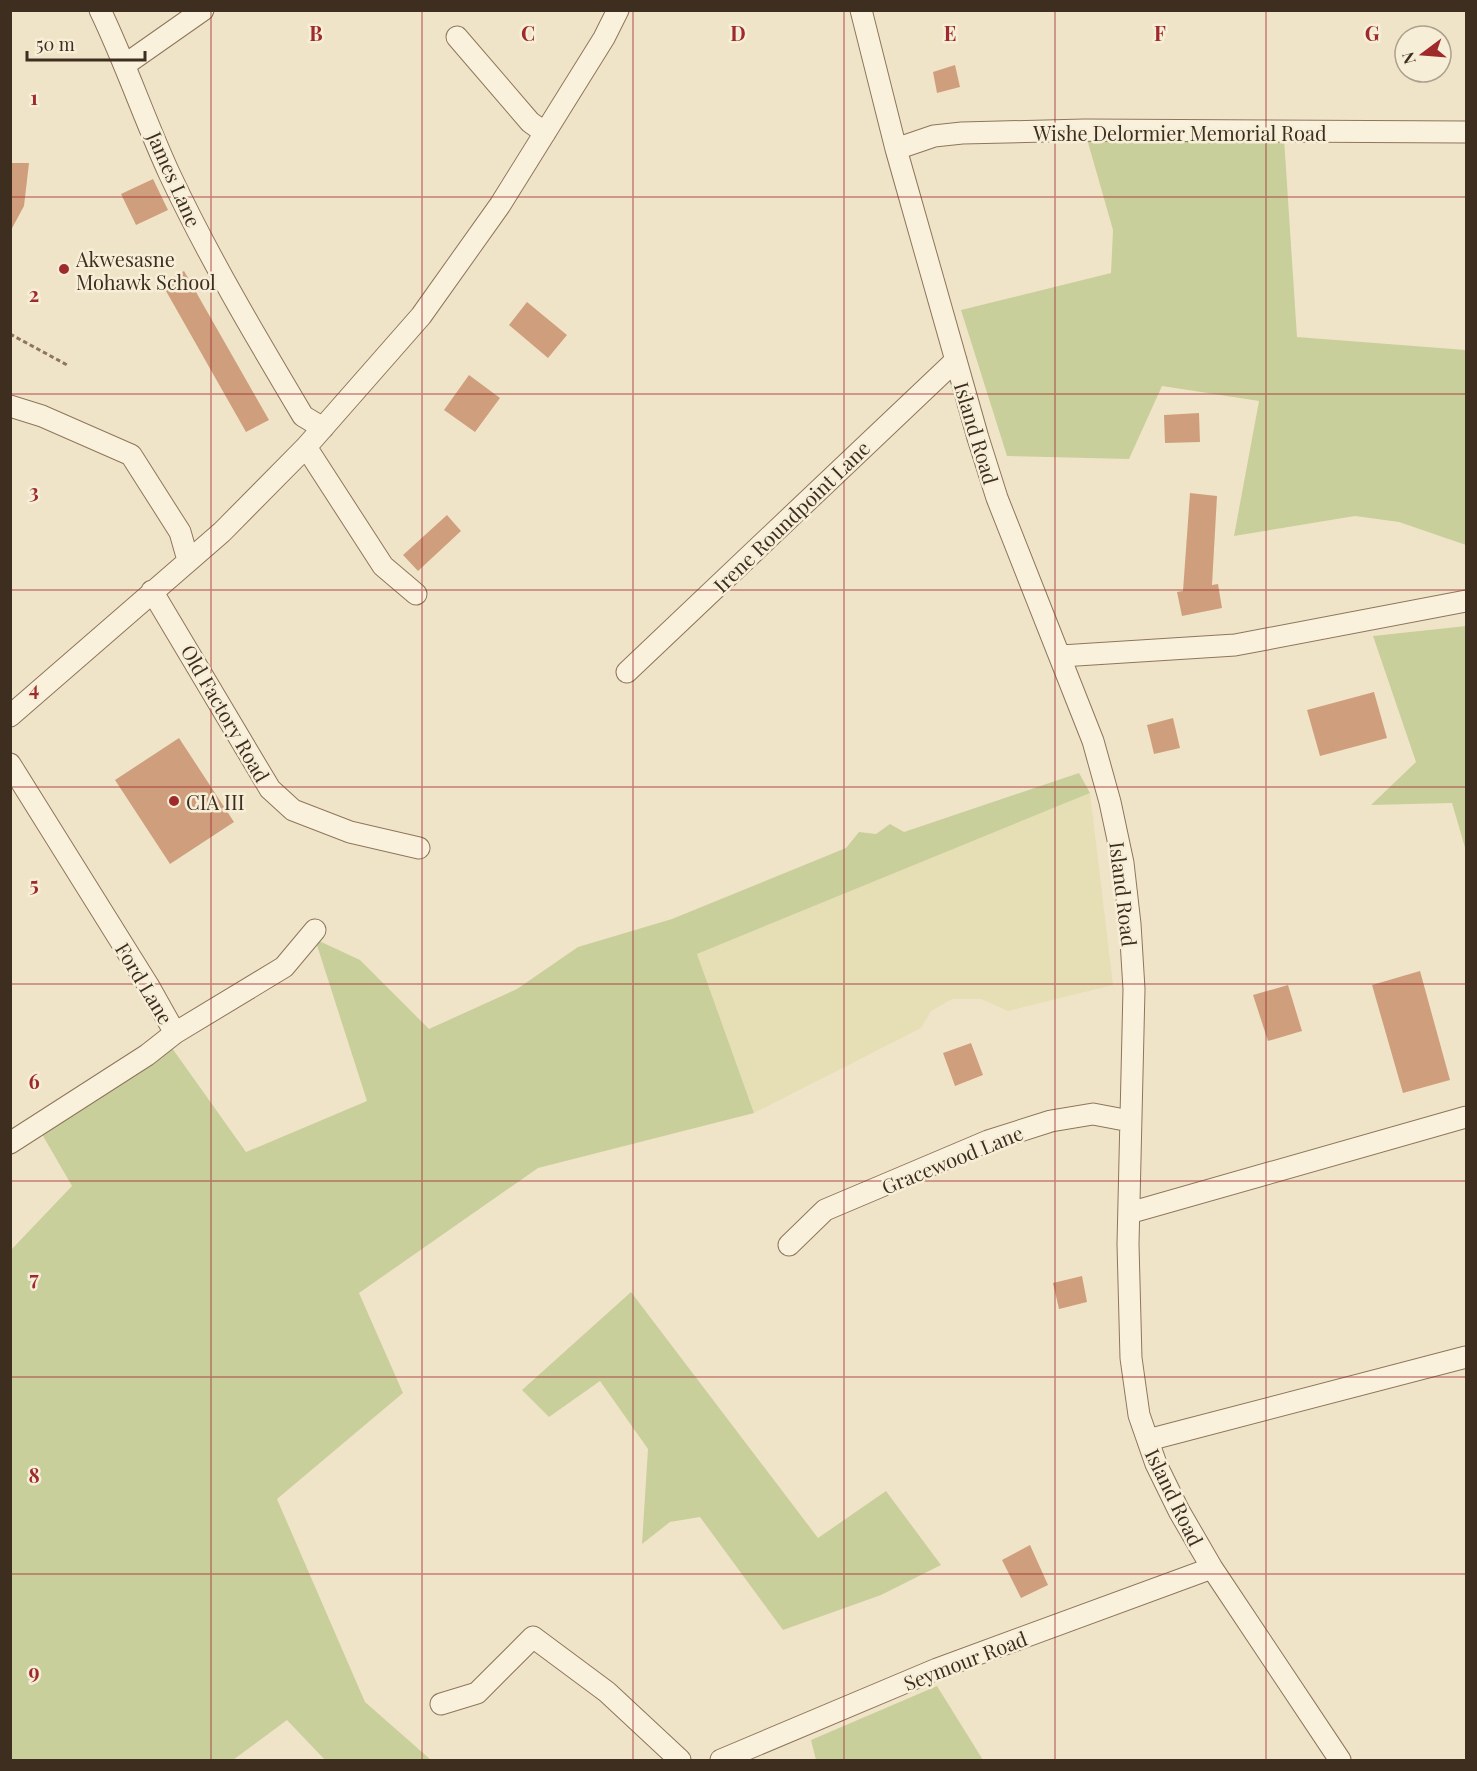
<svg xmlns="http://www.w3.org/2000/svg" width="1477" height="1771" viewBox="0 0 1477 1771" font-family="'Playfair Display',serif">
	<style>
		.farmland { fill: #e6deb5 }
		.green { fill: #c9cf9b }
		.building { fill: #cf9f7d }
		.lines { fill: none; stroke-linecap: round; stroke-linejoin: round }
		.minor-casing { stroke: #8d765c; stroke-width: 23 }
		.path { stroke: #8d765c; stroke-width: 3; stroke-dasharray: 4.5 3; stroke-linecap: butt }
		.minor { stroke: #faf1dc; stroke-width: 21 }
		.grid { fill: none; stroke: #9e2a2b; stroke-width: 1.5; stroke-opacity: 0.55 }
		.poi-dot { fill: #9e2a2b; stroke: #f7eed8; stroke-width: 2 }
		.labels { text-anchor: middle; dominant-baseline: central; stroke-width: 5; stroke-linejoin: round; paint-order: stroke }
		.street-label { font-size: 20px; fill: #3d2e20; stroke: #f7eed8 }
		.poi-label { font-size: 20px; fill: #3d2e20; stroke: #f7eed8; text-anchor: start }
		.grid-label { font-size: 20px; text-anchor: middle; font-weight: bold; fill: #9e2a2b; stroke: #f7eed8; stroke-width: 5; stroke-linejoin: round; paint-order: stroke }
	</style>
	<rect width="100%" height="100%" fill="#f0e4c8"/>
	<path class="farmland" d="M1090,793L1113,985L1008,1011L981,999H952L931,1011L921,1028L754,1113L697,954Z"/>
	<path class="green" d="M1284,138L1297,337L1466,350V545L1399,522L1355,516L1234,536L1259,401L1162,386L1129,459L1007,456L961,310L1111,273L1113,230L1087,139Z
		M1466,626V851L1452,803L1371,805L1416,762L1373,636Z
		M1079,773L1090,793L697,954L754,1113L538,1168L359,1293L403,1393L277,1499L365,1702L431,1760H325L287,1720L233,1760H11L10,1251L72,1186L39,1129L172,1048L246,1152L367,1101L315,939L360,960L429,1029L517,989L578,947L672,919L846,848L859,832L876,834L890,824L904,832Z
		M631,1292L818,1538L886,1491L941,1565L881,1595L783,1630L700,1517L670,1522L642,1544L648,1449L600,1381L549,1417L522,1390Z
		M937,1686L983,1760H816L811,1740Z"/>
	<path class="building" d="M955,65L960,87L937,93L933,72Z
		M10,163H29L24,206L10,232Z
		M153,179L168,210L136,225L121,194Z
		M184,271L269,420L246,432L162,284Z
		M527,302L567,335L548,358L509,325Z
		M469,375L500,398L475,432L444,410Z
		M1199,413L1200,442L1165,443L1164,415Z
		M1190,493L1217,496L1212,585L1218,584L1222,608L1182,616L1177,592L1183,591Z
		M447,515L461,531L418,571L403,555Z
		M1374,692L1387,738L1320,756L1307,710Z
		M1173,718L1180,748L1154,754L1147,725Z
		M179,738L234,822L170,864L115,780Z
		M1420,971L1450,1080L1403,1093L1372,985Z
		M1288,985L1302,1031L1268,1041L1253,995Z
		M971,1043L983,1075L955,1086L943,1053Z
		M1082,1276L1087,1302L1059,1309L1053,1283Z
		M1030,1545L1048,1585L1021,1598L1002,1560Z"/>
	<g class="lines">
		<g class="minor-casing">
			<path id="minor" d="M100,10C126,64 145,121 170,175C209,258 256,337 303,416L323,428
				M861,10L896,149L978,438L997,498L1093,741L1110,802L1123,863L1130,924L1134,989L1128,1244L1131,1358L1139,1415L1156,1464L1179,1511L1212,1568L1340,1760
				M457,37L530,122L545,133
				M126,64L203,10
				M896,149L934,136L962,133L1084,130L1466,132
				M10,406L42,416L131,455L180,532L188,560
				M306,447L383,566L416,594
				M152,591L270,789L293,810L350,832L419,848
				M1061,656L1235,645L1466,601
				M627,672L956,360
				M10,716L222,532L306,447L421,316L500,205L604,38L618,10
				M10,764L148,985L175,1033
				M10,1143L147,1055L175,1033L284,967L315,930
				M1129,1213L1466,1117
				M789,1245L825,1210L988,1141L1051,1121L1093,1114L1130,1121
				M1148,1440L1466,1357
				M441,1704L477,1693L533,1637L607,1692L680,1760
				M721,1760L937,1669L1212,1568"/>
		</g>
		<path class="path" d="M10,334L69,366"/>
		<use href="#minor" class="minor"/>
	</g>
	<path class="grid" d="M211,10V1760M422,10V1760M633,10V1760M844,10V1760M1055,10V1760M1266,10V1760M10,197H1466M10,394H1466M10,590H1466M10,787H1466M10,984H1466M10,1181H1466M10,1377H1466M10,1574H1466"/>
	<g class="poi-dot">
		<circle cx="64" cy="269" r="6"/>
		<circle cx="174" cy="801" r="6"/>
	</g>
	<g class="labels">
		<g class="street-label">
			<text x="1180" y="132">Wishe Delormier Memorial Road</text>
			<text transform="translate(175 179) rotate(66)">James Lane</text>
			<text transform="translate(977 433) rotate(73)">Island Road</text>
			<text transform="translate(791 516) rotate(-44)">Irene Roundpoint Lane</text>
			<text transform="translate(226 713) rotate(60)">Old Factory Road</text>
			<text transform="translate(1124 894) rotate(83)">Island Road</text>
			<text transform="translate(145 983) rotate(59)">Ford Lane</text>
			<text transform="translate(952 1159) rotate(-22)">Gracewood Lane</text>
			<text transform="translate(1175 1497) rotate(64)">Island Road</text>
			<text transform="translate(965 1660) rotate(-21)">Seymour Road</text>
		</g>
		<g class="poi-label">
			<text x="76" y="258">Akwesasne<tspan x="76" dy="23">Mohawk School</tspan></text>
			<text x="186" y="801">CIA III</text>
		</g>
	</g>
	<g class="grid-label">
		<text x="316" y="41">B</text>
		<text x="528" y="41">C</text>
		<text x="738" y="41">D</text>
		<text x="950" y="41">E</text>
		<text x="1160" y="41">F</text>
		<text x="1372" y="41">G</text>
		<text x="34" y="105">1</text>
		<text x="34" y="302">2</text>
		<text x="34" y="499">3</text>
		<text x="34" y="696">4</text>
		<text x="34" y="892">5</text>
		<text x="34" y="1089">6</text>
		<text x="34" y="1286">7</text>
		<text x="34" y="1483">8</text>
		<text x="34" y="1679">9</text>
	</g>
	<rect width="1477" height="1771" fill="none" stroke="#3d2e20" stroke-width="24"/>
	<g transform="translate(1423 54) rotate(254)"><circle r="28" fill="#f7eed8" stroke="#ada18e" stroke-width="1.5"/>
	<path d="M0-4.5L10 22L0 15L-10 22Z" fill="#9e2a2b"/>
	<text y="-9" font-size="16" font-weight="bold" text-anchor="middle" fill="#3d2e20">N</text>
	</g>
	<path d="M27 51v9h118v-9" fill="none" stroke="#3d2e20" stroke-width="3"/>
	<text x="36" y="51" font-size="18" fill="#3d2e20" stroke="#f7eed8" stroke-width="4.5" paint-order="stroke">50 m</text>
</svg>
